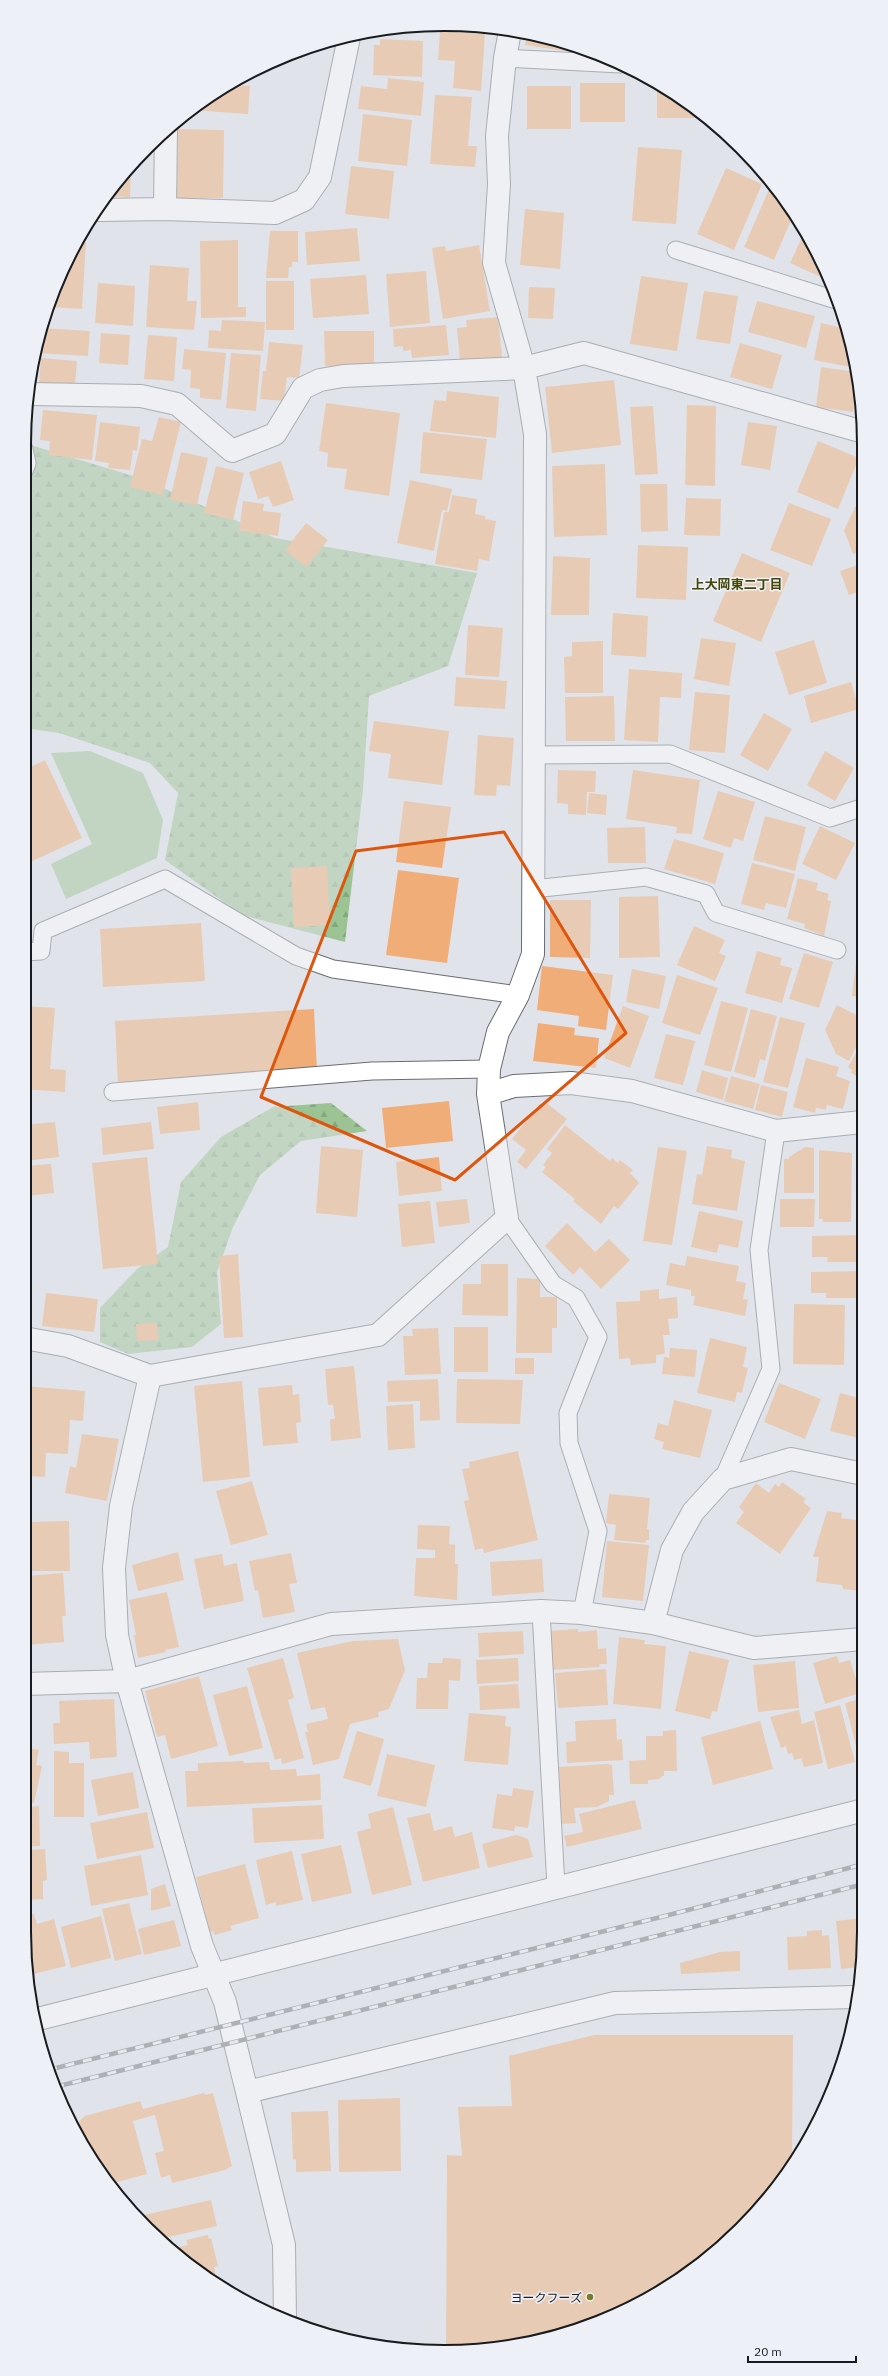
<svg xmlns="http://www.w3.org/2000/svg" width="888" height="2376" viewBox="0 0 888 2376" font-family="'IBM Plex Sans','Noto Sans JP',sans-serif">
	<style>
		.forest { fill: url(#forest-firs) }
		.park { fill: #9bc393 }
		.building { fill: #f0ad77 }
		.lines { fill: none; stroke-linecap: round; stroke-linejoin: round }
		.service-casing { stroke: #696c71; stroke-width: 19 }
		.minor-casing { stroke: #696c71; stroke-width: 24 }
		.tertiary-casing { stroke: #696c71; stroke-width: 24 }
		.service { stroke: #fff; stroke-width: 17 }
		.minor { stroke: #fff; stroke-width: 22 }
		.tertiary { stroke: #fff; stroke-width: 22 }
		.rail-casing { stroke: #707376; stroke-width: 4.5 }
		.rail { stroke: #edf1f7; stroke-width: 3; stroke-dasharray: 9; stroke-linecap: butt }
		.marked { fill: none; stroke: #de560d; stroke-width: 3; stroke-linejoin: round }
		.poi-dot { fill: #7a7d27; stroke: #edf1f7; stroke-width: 1.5 }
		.labels { text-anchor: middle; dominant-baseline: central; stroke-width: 3; stroke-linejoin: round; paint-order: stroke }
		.poi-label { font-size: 12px; fill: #191b1d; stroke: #edf1f7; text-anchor: end }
		.neighbourhood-label { font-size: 13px; font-weight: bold; fill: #454707; stroke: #edf1f7 }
		.rim { fill: none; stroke: #191b1d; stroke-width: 2 }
	</style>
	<defs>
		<pattern id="forest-firs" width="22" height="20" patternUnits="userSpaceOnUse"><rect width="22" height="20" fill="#9bc393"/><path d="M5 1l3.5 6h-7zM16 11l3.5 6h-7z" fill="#85a77e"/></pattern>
	</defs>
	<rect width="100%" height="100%" fill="#e0e4ea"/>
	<path class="forest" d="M24,443L143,479L275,538L477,573L448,666L369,696L363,790L345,942L242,915L165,860L178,793L150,763L59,733L24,728Z
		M331,1103L367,1131L301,1141L260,1175L233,1227L217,1272L221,1324L192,1347L128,1354L100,1342V1308L137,1269L168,1247L181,1182L221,1137L273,1107Z"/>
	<path class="park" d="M90,751L143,773L163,820L157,858L66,899L51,864L92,844L51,753Z"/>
	<path class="building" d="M440,31L485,34L481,91L453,88L455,61L438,60Z
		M527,34L553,38L573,46V52L525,45Z
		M380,39L423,41L422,77L373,75L374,45H380Z
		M250,73V80L237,79L239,78Z
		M388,78L424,82L421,116L358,109L361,86L387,89Z
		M580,83H625V122H580Z
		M228,84L250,86L248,114L192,110Z
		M657,84L677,95L704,118H657Z
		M527,86H571V129H527Z
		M435,95L472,97L468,146H477L475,167L430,164Z
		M363,114L412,120L407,166L358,161Z
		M178,129L224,130L223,198H177Z
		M638,147L682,150L676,224L632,221Z
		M351,166L394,171L389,219L345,214Z
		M131,167L130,197L106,196L111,188Z
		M726,168L762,184L734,250L697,234Z
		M770,187L774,189L793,216L774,260L744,247Z
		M525,209L564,213L560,269L520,265Z
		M357,228L360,261L307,265L305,232Z
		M270,231H298V262H292V267H289L288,278H266Z
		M804,233L821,258L827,275L825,279L790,263Z
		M238,240V307H246V317L201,318L200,241Z
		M78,241L86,242L82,309L49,307L67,258Z
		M479,245L490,311L443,319L432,248L445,246L446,251Z
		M150,265L189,268L187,301H197L194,330L146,327Z
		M426,271L430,323L390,327L386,274Z
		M366,275L369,314L313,318L310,279Z
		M641,276L688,283L677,351L630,344Z
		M266,281H294V330H266Z
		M98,283L135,286L133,326L95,323Z
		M529,287L555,288L553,319L528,318Z
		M704,291L738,296L730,344L696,339Z
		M757,301L815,316L806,348L748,332Z
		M498,317L502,357L460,362L457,328L467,327L466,320Z
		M222,320L265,322L263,351L208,348L209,330L221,331Z
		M821,323L847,329L856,368L814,360Z
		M446,325L449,355L412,358L411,350L403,351V346L394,347L393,329Z
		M41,328L90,331L88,356L36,353Z
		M324,331H374V365L325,366Z
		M101,333L130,335L128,365L99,363Z
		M148,335L177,337L174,381L144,379Z
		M269,342L303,345L299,378L287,377L284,401L260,399L263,371H266Z
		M740,343L782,355L772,389L730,377Z
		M184,349L226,353L221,400L200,398V389L190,388L191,370L182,369Z
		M231,353L261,355L256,411L226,408Z
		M41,358L77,361L75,386L39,383Z
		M821,367L857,372L853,412L816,407Z
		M614,380L621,445L552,453L545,387Z
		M447,391L499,397L496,438L430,431L434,400L446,401Z
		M326,403L400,413L389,496L344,489L347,469L327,467L328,453L319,451Z
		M687,405L716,406L715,486L685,485Z
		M653,406L658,474L635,475L630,407Z
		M43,410L97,415L92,460L49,455L50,441L40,440Z
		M159,417L181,422L163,495L130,487L142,439L152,441Z
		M100,422L140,427L137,451L133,450L130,470L108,468L109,463L95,461Z
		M748,422L777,426L770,470L741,465Z
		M423,432L487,439L482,480L420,473Z
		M818,441L859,458L838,509L797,492Z
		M181,452L208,458L197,505L170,500Z
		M281,461L294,500L273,507L268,496L258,499L249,472Z
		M605,464L607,535L554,537L552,466Z
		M216,466L244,473L233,520L204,513Z
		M410,480L452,489L447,511L442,510L434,551L397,543Z
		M640,484H667L668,531L641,532Z
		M452,495L477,499L475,514L485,516V519L496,521L489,561L479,559L477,571L435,564L444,512H449Z
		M686,498L721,499L720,536L684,535Z
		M243,501L264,504L263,511L281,513L278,536L239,531Z
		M789,503L831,519L812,566L770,550Z
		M861,505V551L853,554L844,530L855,507Z
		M306,523L328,540L306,567L285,550Z
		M638,545L688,547L686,600L636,598Z
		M742,553L790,573L761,642L713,621Z
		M553,556L590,558L589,615H551Z
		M861,564V591L849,595L840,571Z
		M613,613L648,616L646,657L611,655Z
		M468,625L503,628L499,677L465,675Z
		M701,638L736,643L729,686L694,679Z
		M814,640L827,683L789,695L775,652Z
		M603,641V693H565L564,657L572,656V642Z
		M629,669L682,673L681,698L660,697L658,742L624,740Z
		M456,677L507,681L505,709L454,706Z
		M851,682L859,709L811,723L804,696Z
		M695,692L730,695L725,753L689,750Z
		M614,696L615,741H566L565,697Z
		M764,713L792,729L768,771L740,755Z
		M374,721L449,731L442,785L388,778L391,754L369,751Z
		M478,735L514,738L510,786L497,785L496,796L474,795Z
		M825,751L854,768L835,801L807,785Z
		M45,760L82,838L24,865V770Z
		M558,770L596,771L595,792H587L586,815L568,814V804L557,803Z
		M633,770L700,780L692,834L676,833L677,827L626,819Z
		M718,791L755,802L743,841L734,838L731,848L703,839Z
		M589,793L607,795L606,815L587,813Z
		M404,801L451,807L442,868L396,862Z
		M765,816L806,827L795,871L753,860Z
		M820,826L855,843L836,880L802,864Z
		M645,827L646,863H608L607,828Z
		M674,839L724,853L715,884L664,869Z
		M752,863L795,874L786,908L766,903L764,910L741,904Z
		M327,866L330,925L294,927L291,868Z
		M398,870L459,878L447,963L386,955Z
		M798,878L818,883L816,890L829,894L827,900L831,901L824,936L804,928L805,924L787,919Z
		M658,896L660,957L619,958V897Z
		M550,900H591L590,958L550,957Z
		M201,923L205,981L103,987L100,929Z
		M694,926L725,940L719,953L726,956L715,981L677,965Z
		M858,948H862V997L852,996Z
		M757,951L782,958L780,965L792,968L782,1003L745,993Z
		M804,953L833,962L819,1008L789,999Z
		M542,966L613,975L606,1030L578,1026L579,1016L537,1010Z
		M632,969L666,976L659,1009L626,1002Z
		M677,975L718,988L700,1035L662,1023Z
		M721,1001L748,1008L731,1072L704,1065Z
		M837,1005L862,1018V1036L849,1061L836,1054L825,1030Z
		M24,1006L55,1008L50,1069L66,1070L65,1092L24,1089Z
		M623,1006L649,1016L630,1068L604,1058Z
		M314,1009L317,1071L118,1083L115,1021Z
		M751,1009L777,1016L765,1061L760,1059L755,1078L734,1072Z
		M780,1017L805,1023L788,1088L763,1082Z
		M538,1023L575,1028L574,1035L599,1038L596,1068L533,1061Z
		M666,1034L695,1041L683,1085L654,1078Z
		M862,1042V1079L851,1073L852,1070L848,1067Z
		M806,1058L839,1067L836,1076L850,1081L843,1109L827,1105L826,1110L816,1108L815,1113L793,1107Z
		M702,1070L728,1078L723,1100L696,1092Z
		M731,1076L760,1084L753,1109L724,1101Z
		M761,1085L788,1092L782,1117L755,1110Z
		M449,1101L453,1141L386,1148L382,1108Z
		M198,1102L200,1130L160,1134L157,1107Z
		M545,1102L567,1119L526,1169L517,1162L526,1150L512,1139L540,1104L542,1105Z
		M55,1122L59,1157L24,1161V1125Z
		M151,1122L154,1149L103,1155L101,1128Z
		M565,1125L610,1161L612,1158L618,1163L620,1160L633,1170L630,1173L639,1183L618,1209L614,1206L601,1224L573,1201L575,1199L542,1172L546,1167L543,1165L552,1153L547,1149Z
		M321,1146L363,1150L357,1217L316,1213Z
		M707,1146L732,1150L731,1158L745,1161L737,1211L692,1204L697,1174L702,1175Z
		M658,1147L687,1151L672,1245L643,1241Z
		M805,1147L814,1148V1193H784V1159H789V1157Z
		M819,1150L852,1153L851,1222H823V1219H819Z
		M147,1157L158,1264L103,1269L92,1163Z
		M439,1157L442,1191L399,1196L396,1162Z
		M859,1163H862V1224H859Z
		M51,1164L54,1193L27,1196L24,1166Z
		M467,1199L470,1223L439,1227L436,1202Z
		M780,1199H815L814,1227H780Z
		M430,1201L435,1243L402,1247L398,1204Z
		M699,1211L743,1221L738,1248L719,1244L717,1253L691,1247Z
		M567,1223L595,1252L609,1239L630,1260L601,1289L580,1267L573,1275L545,1246Z
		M24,1234L32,1303L24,1304Z
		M862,1235V1262H827L828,1257H812V1236Z
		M238,1254L243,1337L224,1338L219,1256Z
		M687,1256L739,1266L736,1281L746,1283L743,1299L748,1300L745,1316L693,1305L695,1296H691V1290L666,1285L670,1263L685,1266Z
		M481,1264H508V1316L462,1315L463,1284H481Z
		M862,1271L863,1298H826V1293H811V1272Z
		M517,1278L540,1279V1297H557V1328H552V1353H516Z
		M659,1289V1299L677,1297L678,1318L668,1319L670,1335H663L665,1354L656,1355V1363L631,1365L630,1358L619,1359L616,1302L640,1301V1291Z
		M46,1293L98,1299L94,1332L42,1326Z
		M794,1304L845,1305L844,1365L793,1364Z
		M157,1323L158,1340L137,1341L136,1324Z
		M454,1327H488V1372H454Z
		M438,1328L441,1374L405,1375L403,1336H413L412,1329Z
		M710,1338L747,1347L743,1367L748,1368L742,1393L737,1392L735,1402L697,1393Z
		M670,1348L697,1350L695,1377L662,1374L664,1357L669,1358Z
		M515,1358H534V1374H515Z
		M354,1366L361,1438L331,1441L330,1419H335L333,1405H328L325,1369Z
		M438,1379L440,1420L420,1421V1401L388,1402L387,1381Z
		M457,1379L523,1380L520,1424L456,1423Z
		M242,1381L250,1477L203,1482L194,1386Z
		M779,1383L821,1399L805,1439L764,1422Z
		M292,1385L293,1395L299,1394L301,1422L296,1423L298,1443L263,1446L258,1388Z
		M24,1386L85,1391L83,1421L70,1420L68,1454L46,1453L45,1477L24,1476Z
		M840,1393L863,1399V1439L830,1431Z
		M674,1400L712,1410L700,1458L662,1449L664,1442L654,1439L658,1423L668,1426Z
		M413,1404L415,1448L388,1450L386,1406Z
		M82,1434L119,1439L107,1501L65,1493L70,1466L76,1468Z
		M518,1451L538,1540L484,1553L483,1548L475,1550L464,1501L469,1500L462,1469L470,1468L469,1462Z
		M252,1481L268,1535L231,1545L216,1491Z
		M782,1482L806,1499L803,1502L811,1508L780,1554L736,1523L744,1512L739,1507L756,1483L769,1493L775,1484L779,1487Z
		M609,1494L650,1498L647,1529L649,1530V1540H646V1543L614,1540L616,1525L606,1523Z
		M827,1511L842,1513L841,1518L863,1521V1596L860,1591L843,1589L842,1585L816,1582L819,1557H813Z
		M69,1521L70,1571H24V1522Z
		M418,1525L450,1526L449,1544L455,1545V1564H458L457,1600L414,1596L416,1558H435V1550L417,1549Z
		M607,1541L649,1545L643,1601L602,1597Z
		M178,1552L184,1580L138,1591L132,1565Z
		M291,1553L297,1583L289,1584L295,1612L263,1618L258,1590L255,1591L249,1561Z
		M222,1554L224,1566L237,1563L244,1601L204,1609L194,1559Z
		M542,1559L544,1592L492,1596L490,1562Z
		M63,1573L66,1616H62L64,1642L24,1645V1576Z
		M167,1592L179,1647L165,1650L166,1652L138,1658L134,1635H136L129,1600Z
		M578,1629V1632L597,1630L598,1649L606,1648L607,1664H599L600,1667L551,1670L548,1631Z
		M523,1631L524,1654L479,1657L478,1633Z
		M619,1637L645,1640L644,1644L666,1646L661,1709L613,1704Z
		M398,1639L405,1670L389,1709L378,1712L379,1717L350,1724L339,1759L313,1765L305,1732H308L306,1724L328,1719L325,1707L311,1710L297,1653L353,1641Z
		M689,1651L729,1660L717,1712L712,1711L710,1719L675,1711Z
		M837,1656L839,1663L850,1660L860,1693L825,1704L813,1663Z
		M283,1658L294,1698L288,1700L304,1758L282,1764L281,1758L275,1760L247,1668Z
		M443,1658L461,1659L460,1681L449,1680L448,1709H416L417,1678H427L428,1663H442Z
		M518,1658L519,1681L477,1684L476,1660Z
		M795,1661L799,1708L758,1712L753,1665Z
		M606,1669L608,1705L558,1708L555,1673Z
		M199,1676L218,1746L171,1759L165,1735L157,1737L145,1691Z
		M518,1684L520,1708L480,1710L479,1686Z
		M247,1686L263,1748L229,1756L213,1695Z
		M863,1698L864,1752L858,1754L845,1703Z
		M114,1699L117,1757L90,1759L89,1742L54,1744L53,1723H60L59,1701Z
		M840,1705L855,1762L828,1769L814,1712Z
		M799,1710L802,1724L814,1720L823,1763L804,1767L801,1758L794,1760L792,1753L788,1754L786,1746L781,1748L770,1717Z
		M469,1713L506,1716L505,1726L511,1727L508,1765L464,1761Z
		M616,1719L617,1740L622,1739L623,1760L567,1763L566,1742L576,1741L575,1721Z
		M760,1721L773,1769L713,1785L701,1737Z
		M676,1730L677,1771H664V1776L660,1777V1779L648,1780V1784H630L629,1761L646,1760V1736H663V1731Z
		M357,1731L384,1739L371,1786L343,1778Z
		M24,1747L39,1750L36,1765L42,1766L34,1803L24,1801Z
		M54,1751L69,1752V1763H84V1817H54Z
		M387,1754L435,1765L426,1807L377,1796Z
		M243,1761L244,1763L269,1762L270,1770L296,1769L297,1776L320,1774L321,1800L187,1807L185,1771H198V1763Z
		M607,1764L612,1765L614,1795H609V1801L597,1807L574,1808L576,1823L562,1824L559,1767Z
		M133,1772L139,1808L98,1816L91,1780Z
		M513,1788L534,1791L528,1828L515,1826L514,1831L492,1828L497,1794L512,1796Z
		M635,1800L642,1829L567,1847L564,1836L583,1832L579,1814Z
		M322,1805L324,1839L254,1843L252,1808Z
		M39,1806L40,1846L24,1847V1807Z
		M393,1807L412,1885L372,1895L357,1832L371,1828L368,1814Z
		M147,1812L154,1848L97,1859L90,1823Z
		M430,1813L434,1831L452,1826L455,1837L472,1832L480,1868L423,1882L407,1818Z
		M516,1835L528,1839L533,1857L488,1868L482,1844Z
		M341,1845L352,1893L312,1902L301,1854Z
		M45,1849L47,1880L43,1881V1899L24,1900V1850Z
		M292,1851L303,1900L276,1906V1902L266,1905L256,1860Z
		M141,1855L148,1895L91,1906L84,1866Z
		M245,1864L259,1918L230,1926L232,1930L215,1935L213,1931L210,1932L196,1877Z
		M165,1884L171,1906L151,1911V1889Z
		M129,1903L142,1954L115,1961L102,1909Z
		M34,1914L37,1924L54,1919L66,1966L29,1975L24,1916Z
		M101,1916L111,1958L71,1968L61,1927Z
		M862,1918L864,1934L859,1967L841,1969L836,1921Z
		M174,1920L181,1946L144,1955L138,1929Z
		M822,1930V1936L829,1935L831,1968L788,1970L787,1937L807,1936V1931Z
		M740,1951V1971L681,1974L680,1963L720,1952Z
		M594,2035H793L792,2163L777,2187L741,2229L677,2281L605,2320L526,2344L471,2351L446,2350L447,2155L462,2156L458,2107L512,2106L509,2056Z
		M204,2093L205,2095L213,2093L232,2166L225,2170L172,2183L170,2175L161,2178L155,2153L164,2151L155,2115L133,2121L147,2174L110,2184L82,2144L77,2123L85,2116L140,2101L143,2109Z
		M400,2098L401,2171L339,2172L338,2100Z
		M328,2111L331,2171L296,2172V2159L293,2160L291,2112Z
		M211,2200L217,2226L160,2239L147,2226L144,2215Z
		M208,2235L209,2239L211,2238L218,2266L214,2267L217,2281L213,2282L188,2265L163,2242L172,2239L174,2248L188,2245L186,2240Z"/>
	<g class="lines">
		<g class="service-casing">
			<path id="service" d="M505,58L621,64
				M676,250L836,300
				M24,449L27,463L24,471
				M534,755L670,754L830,818L861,808
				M533,889L646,877L706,894L716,913L837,950
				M24,952L41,951L43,931L165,879L296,956L333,969L518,995
				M113,1092L372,1071L489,1069
				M507,1218L553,1284L576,1298L598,1337L568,1413L569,1443L598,1531L582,1613
				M723,1479L771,1369L759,1250L776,1131
				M541,1611L556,1887"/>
		</g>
		<g class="minor-casing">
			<path id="minor" d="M165,209L166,130
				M98,210L165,209L275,213L304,200L320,177L349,37
				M31,394L141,396L177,404L232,451L275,434L303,388L320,380L343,376L524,368L584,353L860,431
				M488,1094L514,1086L571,1083L632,1091L776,1131L862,1122
				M24,1338L68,1346L150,1376
				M653,1623L672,1550L693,1512L723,1479L791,1459L863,1474
				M24,1684L127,1681L331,1624L541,1611L582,1613L653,1623L754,1648L863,1639
				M247,2092L615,2003L855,1997
				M285,2319L284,2245L247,2092L225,2002L202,1946L127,1681L117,1635L114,1568L121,1506L150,1376L378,1335L507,1218L488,1094L489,1069L498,1032L518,995L533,954L535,434L524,368L494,263L499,184L497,136L505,58L510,31"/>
		</g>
		<g class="tertiary-casing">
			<path id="tertiary" d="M34,2020L864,1810"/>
		</g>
		<use href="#service" class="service"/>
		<use href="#minor" class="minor"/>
		<use href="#tertiary" class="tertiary"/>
		<g class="rail-casing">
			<path id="rail" d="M48,2070L665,1916L864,1864
				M55,2087L864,1884"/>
		</g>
		<use href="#rail" class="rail"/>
	</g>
	<path d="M0 0H888V2376H0ZM504,832L626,1033L455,1180L261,1097L356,851Z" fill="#e0e4ea" fill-opacity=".55" fill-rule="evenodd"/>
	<path class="marked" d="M504,832L626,1033L455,1180L261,1097L356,851Z"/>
	<circle class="poi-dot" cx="590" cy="2297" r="4"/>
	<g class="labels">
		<g class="poi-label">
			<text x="582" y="2297">ヨークフーズ</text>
		</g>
		<g class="neighbourhood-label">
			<text x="737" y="584">上大岡東二丁目</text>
		</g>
	</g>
	<path d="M0 0H888V2376H0ZM444 31H444A413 413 0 0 1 857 444V1932A413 413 0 0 1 444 2345H444A413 413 0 0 1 31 1932V444A413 413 0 0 1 444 31Z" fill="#edf1f7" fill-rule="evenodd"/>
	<path class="rim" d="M444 31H444A413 413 0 0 1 857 444V1932A413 413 0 0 1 444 2345H444A413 413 0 0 1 31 1932V444A413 413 0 0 1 444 31Z"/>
	<path d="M748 2356v6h108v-6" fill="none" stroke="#191b1d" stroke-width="2"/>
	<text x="754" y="2356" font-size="12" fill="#191b1d" stroke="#edf1f7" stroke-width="3" paint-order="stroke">20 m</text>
</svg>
